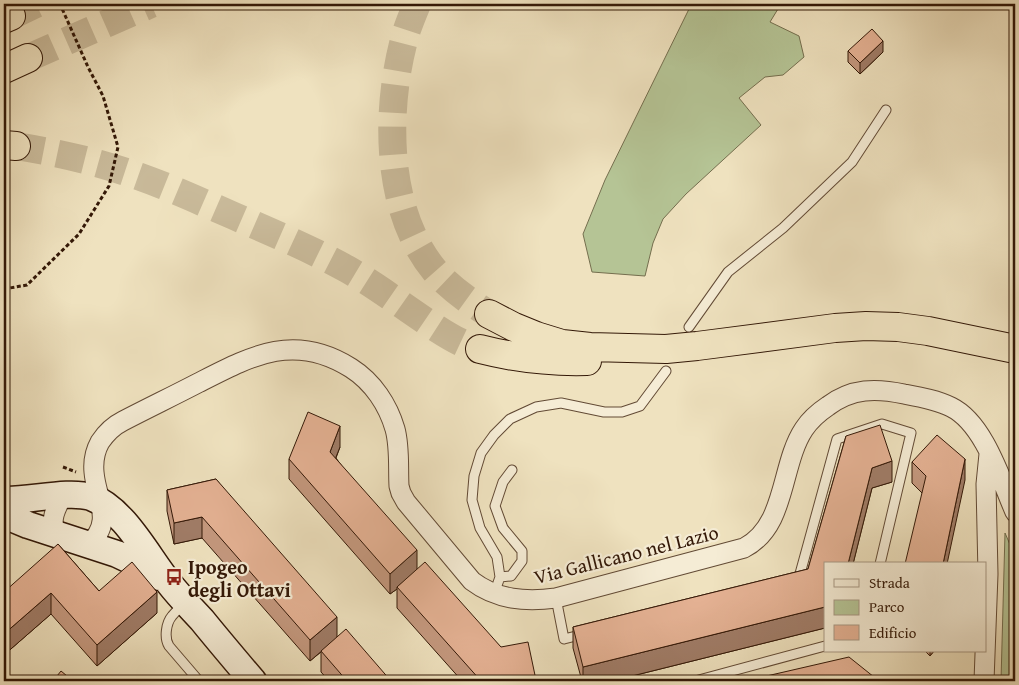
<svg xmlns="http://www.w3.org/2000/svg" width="1019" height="685" viewBox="0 0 1019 685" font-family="'Gentium Book Plus',serif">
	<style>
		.green { fill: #b5c495; stroke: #746e4e }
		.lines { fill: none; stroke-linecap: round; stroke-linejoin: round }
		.highway-tunnel { stroke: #c9ba9a; stroke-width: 28; stroke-dasharray: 28 14; stroke-linecap: butt }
		.lane-casing { stroke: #624a35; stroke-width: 11 }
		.street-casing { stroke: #624a35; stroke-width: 21 }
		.secondary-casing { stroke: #331807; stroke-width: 29 }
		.highway-casing { stroke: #331807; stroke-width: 30 }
		.path { stroke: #331807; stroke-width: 3; stroke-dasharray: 4 2.5; stroke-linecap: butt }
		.lane { stroke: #f5ecd5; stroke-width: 9 }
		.street { stroke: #f5ecd5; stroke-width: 19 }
		.secondary { stroke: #f5ecd5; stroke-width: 26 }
		.highway { stroke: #efe2bf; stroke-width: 28 }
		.wall { fill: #c4987e; stroke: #331807 }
		.shaded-wall { fill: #a07c67; stroke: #331807 }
		.building { fill: #e4b193; stroke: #331807 }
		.labels { text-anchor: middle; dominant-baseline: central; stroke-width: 4.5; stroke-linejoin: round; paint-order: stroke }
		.street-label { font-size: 20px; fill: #331807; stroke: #f5ecd5 }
		.poi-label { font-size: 20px; font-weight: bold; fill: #331807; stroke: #f5ecd5; text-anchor: start }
	</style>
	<rect width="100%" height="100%" fill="#efe2bf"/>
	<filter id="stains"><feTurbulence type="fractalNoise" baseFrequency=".004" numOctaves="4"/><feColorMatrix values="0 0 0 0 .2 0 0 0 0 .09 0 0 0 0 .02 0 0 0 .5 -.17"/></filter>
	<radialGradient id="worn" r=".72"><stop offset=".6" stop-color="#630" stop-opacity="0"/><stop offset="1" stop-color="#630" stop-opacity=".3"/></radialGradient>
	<path class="green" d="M696,4H781L770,22L799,36L804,57L783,75L765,77L739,98L761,125L686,194L663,219L653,243L645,276L592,272L583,234L605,180L689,9Z
		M1005,533L1015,556V681H1001Z"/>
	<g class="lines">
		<path class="highway-tunnel" d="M417,4C412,16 407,28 404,40C385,112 385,211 435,271C450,288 470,302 489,314
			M11,16L36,4
			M28,58L151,4
			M16,146C53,152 90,160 126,172C163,184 199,201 234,216C273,233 311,249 347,269C377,286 404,307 433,326C447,335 462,345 480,349"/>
		<g class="lane-casing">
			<path id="lane" d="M689,327L728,272L783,228L852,162L886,110
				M500,577L511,576L522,561V551L503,528L495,506L503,482L512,470
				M798,581L837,439L882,424L911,433L880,564
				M494,594L500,577L497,557L480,528L472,500L474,476L481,453L494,435L510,419L536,407L561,403L604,412H622L640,406L666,371
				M556,598L564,639L584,634
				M184,604C180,608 176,611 172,616C166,623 164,638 169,646L199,681
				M695,681L825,646"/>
		</g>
		<g class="street-casing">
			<path id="street" d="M56,535C49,520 56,508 63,495
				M88,545C115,522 96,499 94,472C93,461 95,451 100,442C106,433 113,426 123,421C148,408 173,396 198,383C251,356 294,332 351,368C373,382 388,405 395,429C400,447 398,468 399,486L401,493L406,502L472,581C497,600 526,602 556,598L744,548C787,526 780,465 804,429C810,420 819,412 828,406C852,388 876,388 904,394C920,397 937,400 951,407C984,423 1001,480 1015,512
				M984,681L988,574L986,484L989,454"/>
		</g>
		<g class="secondary-casing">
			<path id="secondary" d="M4,500C29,501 68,490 91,497C124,509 148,557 169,583C179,596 191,608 202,620C219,641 236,661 253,681
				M4,515L28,525L117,554L138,564L160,577"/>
		</g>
		<g class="highway-casing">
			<path id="highway" d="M4,19L11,16
				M4,69L28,58
				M4,145L16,146
				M489,314L514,327L536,336L562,344L590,347L666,349L697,346L835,328L866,326L898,327L928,331L1015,349
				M480,349C515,358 550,362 587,361"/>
		</g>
		<path class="path" d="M4,289L27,285L79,234L109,186L118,147L103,96L88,67L60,4
			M63,467L76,472"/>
		<use href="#lane" class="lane"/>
		<use href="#street" class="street"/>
		<use href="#secondary" class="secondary"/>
		<use href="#highway" class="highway"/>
	</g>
	<path class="wall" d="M848,51L883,52L860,74L848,62Z
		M846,436L892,482L872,488L853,564H825V628L612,681H582L573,648V627L808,569Z
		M340,447L336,458L417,569L501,647L536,680V681H462L397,608V589L390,594L289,479V459Z
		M912,462L965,480L922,493L912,483Z
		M216,479L337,637L391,681H329L321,672V652L310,661L202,538L174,544L167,511V490Z
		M58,544L99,591L157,613L97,666L51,614L4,655Z
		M925,651H934L930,656Z"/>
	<path class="shaded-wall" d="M883,41V52L860,74V63Z
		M340,426V447L330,472V452Z
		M965,459V480L947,564H943Z
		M892,461V482L872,488L853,564H848L872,468Z
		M202,517V538L174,544V523Z
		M417,550V571L397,587V589L390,594V574Z
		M157,592V613L97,666V645Z
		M51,593V614L4,655V634Z
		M825,607V628L612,681H583V667Z
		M337,617V638L310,661V640Z
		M930,651H934L930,656Z"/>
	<path class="building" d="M872,29L883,41L860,63L848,51Z
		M308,412L340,426L330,452L417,550L390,574L289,459Z
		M880,425L892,461L872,468L848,564H825V607L583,667L573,627L808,569L846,436Z
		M937,435L965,459L943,564H905L926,476L912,462Z
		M216,479L337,617L310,640L202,517L174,523L167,490Z
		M58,544L99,591L132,562L157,592L97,645L51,593L4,634V592Z
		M425,562L501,647L528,642L536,680L528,681H481L397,587Z
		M346,629L391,681H347L321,651Z
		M849,657L879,681H745Z
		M61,671L73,681H53Z"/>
	<defs>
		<g id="bus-bare" transform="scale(1.35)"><path d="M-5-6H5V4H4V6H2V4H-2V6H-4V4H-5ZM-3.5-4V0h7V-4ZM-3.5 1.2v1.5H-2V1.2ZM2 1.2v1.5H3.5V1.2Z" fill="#8f2418" stroke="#f5ecd5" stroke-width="2.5" paint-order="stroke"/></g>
	</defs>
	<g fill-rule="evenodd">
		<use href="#bus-bare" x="174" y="577"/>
	</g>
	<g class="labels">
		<g class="street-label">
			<text transform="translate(626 554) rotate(-14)">Via Gallicano nel Lazio</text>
		</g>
		<g class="poi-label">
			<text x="188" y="566">Ipogeo<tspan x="188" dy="23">degli Ottavi</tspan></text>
		</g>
	</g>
	<rect width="1019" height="685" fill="none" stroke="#efe2bf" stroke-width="20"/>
	<rect x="5" y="5" width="1009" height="675" fill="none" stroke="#331807" stroke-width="2.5"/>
	<rect x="10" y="10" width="999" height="665" fill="none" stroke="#331807"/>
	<rect x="824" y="562" width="162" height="90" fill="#f5ecd5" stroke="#a79783"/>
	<rect x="834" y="579" width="25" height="8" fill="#f5ecd5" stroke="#a79783"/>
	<text x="869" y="588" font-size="15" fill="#331807">Strada</text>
	<rect x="834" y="600" width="25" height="15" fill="#b5c495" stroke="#a79783"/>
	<text x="869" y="612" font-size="15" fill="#331807">Parco</text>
	<rect x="834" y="625" width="25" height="15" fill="#e4b193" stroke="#a79783"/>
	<text x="869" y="638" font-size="15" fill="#331807">Edificio</text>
	<rect width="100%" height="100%" filter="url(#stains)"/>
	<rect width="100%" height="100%" fill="url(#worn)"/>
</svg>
